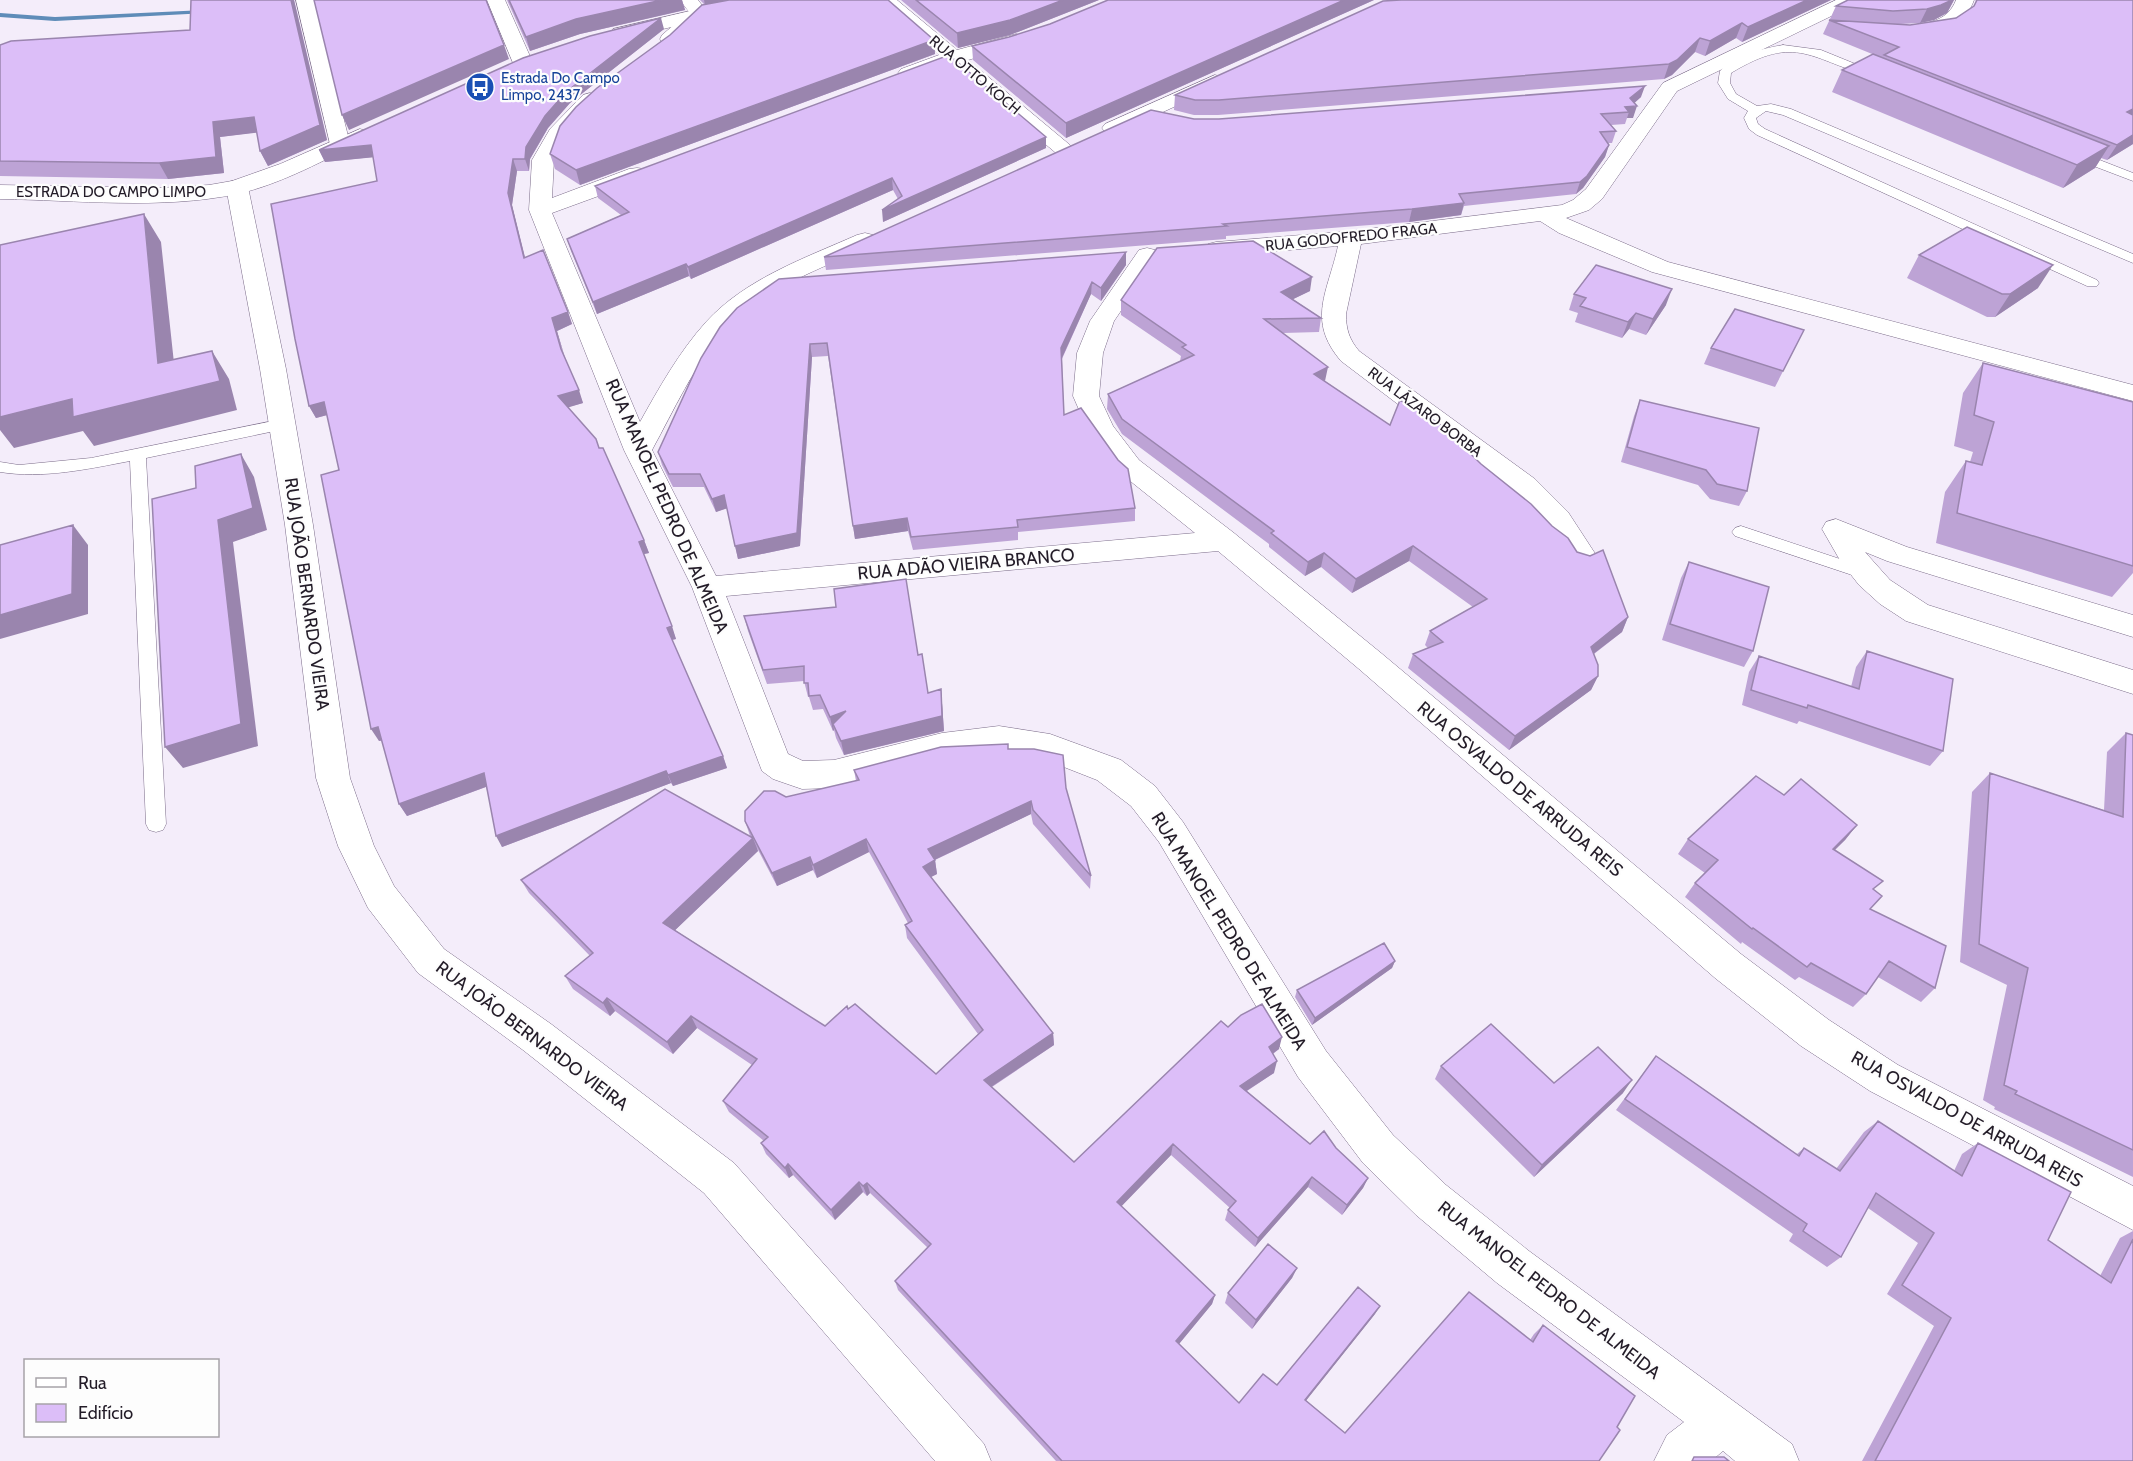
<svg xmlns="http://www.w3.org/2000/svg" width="2133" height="1461" viewBox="0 0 2133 1461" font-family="Cabin,sans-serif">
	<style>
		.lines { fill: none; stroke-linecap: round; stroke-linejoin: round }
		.stream { fill: #5e8cb8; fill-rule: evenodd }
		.service-casing { stroke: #7b6c89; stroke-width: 1 }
		.minor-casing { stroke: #7b6c89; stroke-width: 1 }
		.primary-casing { stroke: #7b6c89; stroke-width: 1 }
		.service { fill: #fff; fill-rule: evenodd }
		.minor { fill: #fff; fill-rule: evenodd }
		.primary { fill: #fff; fill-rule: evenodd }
		.wall { fill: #bda3d5; fill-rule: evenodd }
		.shaded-wall { fill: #9a85ae }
		.building { fill: #dcbef8; stroke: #9a85ae; stroke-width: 1.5 }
		.labels { text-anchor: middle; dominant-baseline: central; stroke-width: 4.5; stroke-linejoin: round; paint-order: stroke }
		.far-street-label { font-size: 15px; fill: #231c28; stroke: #fdfdfd }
		.far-transit-label { font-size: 15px; fill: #164399; stroke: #fdfdfd; text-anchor: start }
		.street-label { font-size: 18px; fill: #231c28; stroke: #fdfdfd }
	</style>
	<rect width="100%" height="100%" fill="#f4edfa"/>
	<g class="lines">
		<path class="stream" d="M205,10L207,11V13L55,21L0,17V13L55,17Z"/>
		<g class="service-casing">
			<path id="service" d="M1783,45L1821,50L1880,74L1874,77C1811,61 1798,32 1731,73L1730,83L1736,94L1757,106L1771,104L1791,109L2133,254V263L1783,115L1766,111L1756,118L1758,124L1765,129L2097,280L2099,283L2097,286H2087L1757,135L1749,129L1744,118L1748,111L1728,99L1718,83L1720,71C1736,55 1761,49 1783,45Z
				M2074,150L2133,173V181L2070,157L2068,154Z
				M283,419L291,424L289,428L146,458L166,824L163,830L156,832L149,830L146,824L130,461C88,469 43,479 0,472V462L19,465L91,458Z
				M1741,526L1870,569L1873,573L1870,577L1864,579L1735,536L1732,532L1735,528Z"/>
		</g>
		<g class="minor-casing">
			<path id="minor" d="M296,0H314L350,144L347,148L340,150L333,148L330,144Z
				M487,0H505L533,63L530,67H516L513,63Z
				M680,0H698L708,13L676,43H662L660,39L662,35L689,12Z
				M877,0H897L957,50L1016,34L1023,36L1025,40L1023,44L968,60L1070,145L1074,149L1070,153L1063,155L1056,153L950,64L915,77H901L898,73L901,69L939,55Z
				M1836,0H1859L1856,4L1677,91L1602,199L1589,210L1566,218L1668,262L2133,385V401L1652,272L1559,233L1540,221L1361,244L1346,314C1346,329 1349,339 1359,351L1535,479L1568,512L1598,558L1593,565L1583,568L1573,565L1548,526L1515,493L1341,361C1306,320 1328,292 1338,246L1216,256L1208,254L1204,249L1208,244L1216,242L1351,231L1562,205L1573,200L1586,189L1663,83Z
				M1956,0H1974C1966,24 1936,41 1910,35L1908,31L1910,27C1930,22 1948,21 1956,0Z
				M1215,75L1222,77L1225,81L1222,85L1119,132L1112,134L1105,132L1102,128L1105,124Z
				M590,93L597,95L600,99L566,136L554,160L552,198L629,169L637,168L645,169L648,174L645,179L552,213L640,422C659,388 679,352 706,322C745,279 805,258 857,235L865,233L873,235L876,240L873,245C822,268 761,289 723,332C693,367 674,410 652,450L716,576L1195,533L1119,472L1087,428L1073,396L1077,353L1090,321L1139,250L1147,248L1155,250L1159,255L1114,321L1103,353L1099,396L1113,426L1139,460L1234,533L1381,653L1741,954L1829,1020L1898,1065L2133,1186V1230L1870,1091L1801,1046L1715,978L1359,669L1218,551L726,596L788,754L803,761L834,760L942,733L999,726L1050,734L1121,760L1155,786L1183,822L1326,1051L1393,1135L1446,1185L1529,1251L1792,1444L1799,1461H1735L1723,1451L1711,1461H1654L1667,1435L1684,1422L1497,1283L1416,1215L1363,1163L1298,1077L1159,842L1131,806L1097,780L1046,760L999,752L942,759L834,788L802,789L773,779L762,771L692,587L624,450L529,210L532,160L550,129L583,95Z
				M237,180L245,182L248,187L286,369L313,525L350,778L374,846L394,886L444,949L551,1024L734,1163L984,1444L991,1461H935L704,1193L523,1050L418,973L368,908L338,846L316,778L285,525L260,369L226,187L229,182Z
				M1836,519L1907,547L2133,615V637L1887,561L1865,552L1890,580L1928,605L2133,670V694L1906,621L1880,604L1859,585L1841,562L1822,529L1826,522Z"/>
		</g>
		<g class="primary-casing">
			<path id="primary" d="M737,0H773L770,4L620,39L613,37L611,33L613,29Z
				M360,129L367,131L370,135L367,139C326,159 282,184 237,194C162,210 76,200 0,199V185L159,188L209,185L232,181L280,164Z"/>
		</g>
		<use href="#service" class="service"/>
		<use href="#minor" class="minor"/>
		<use href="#primary" class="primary"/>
	</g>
	<path class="wall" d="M191,0H294L327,140L268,166L260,151L257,132L220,137L224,173L168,179L0,176V45L190,30Z
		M507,0H682L685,10L580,34L530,51Z
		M700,0H727L934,40L935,54L580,185L555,169L550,154L670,35L705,5Z
		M901,0H1099L1010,35L958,48Z
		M1108,0H1374L1066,138L973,60L972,46L1009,37L1050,24Z
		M1401,0H1831L1742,42L1736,38L1705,56L1695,52L1672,75L1664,79L1218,115H1194L1174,110L1175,95Z
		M1954,0L1947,13L1934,20L1920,23L1901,24L1910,25L1956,18L1974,6L1976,1L1975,0H2133V144L2107,160L2101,158L2095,168L2063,188L1832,92L1842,70L1882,58L1823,34L1836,6Z
		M664,29L570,103L548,128L530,159L529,171H517L512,205L525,257L568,312L572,324L557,331L564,355L583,403L568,407L599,448L644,540L649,553L644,554L676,639L672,640L723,756L727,768L673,786L671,783L502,847L486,787L407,816L399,804L382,741H379L339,470L327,415L316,418L309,406L377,181L373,157L325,162L319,150Z
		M1641,97L1634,103L1633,118H1627L1625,124L1611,125L1616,131L1612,143H1608L1609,145L1605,157L1583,188L1576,194L1464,206L1461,215L1409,222L1226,236V239L826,270L824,257L1194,119H1219Z
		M1046,148L883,222L898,199L893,190L691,279L689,276L597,314L571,251L567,239L621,215L598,198L595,186Z
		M1126,252V265L1101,301L1091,294L1062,359L1064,415L1135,508V521L1018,532V540L913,550L908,531L855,539L828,356L812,357L800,546L738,559L727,508L716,512L704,487H673L662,465L658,452L701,358Z
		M1919,255L2038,288L1995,317H1987L1907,278Z
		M1310,291L1293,299L1321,318L1319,332L1283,333L1325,381L1390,425L1481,464L1577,552L1628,617L1622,632L1594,654L1598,676L1591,690L1509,750L1408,668L1413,654L1428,648L1425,645L1430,631L1473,607L1409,561L1352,593L1321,567L1305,576L1269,547V544L1122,434L1107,409L1108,394L1180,361L1181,356L1121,315V300Z
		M1574,294L1666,305L1646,335L1629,329L1622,338L1575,322L1578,313L1569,310Z
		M1804,330L1775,387L1704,364L1711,348Z
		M1983,363L2133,402V573L2112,597L1936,543L1945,492L1966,461L1970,462L1973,452L1954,446L1963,393Z
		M1640,400L1747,491L1739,506L1710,499L1698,485L1621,462L1634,416Z
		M1689,562L1753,651L1744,667L1662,640L1681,578Z
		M744,616L918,655L928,693L941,689L944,731L844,755L836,738L834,730L833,731L823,709L813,710L809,697H808L804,681L767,684L748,631Z
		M1867,651L1943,751L1930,766L1799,721L1797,724L1742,705L1749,672L1759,656L1851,687L1856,667Z
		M2126,733L2133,735V1177L1994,1109L1995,1107L1983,1100L2007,985L1960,962L1972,792L1990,773L2104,810L2107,752Z
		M1008,749L1066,788L1091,876L1090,889L1033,824L1031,814L935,860L937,874L931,877L1053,1033L1054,1045L992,1087L1074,1162L1228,1027L1279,1049L1273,1054L1274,1073L1247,1091L1310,1144L1336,1148L1368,1178L1363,1188L1342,1215L1308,1187L1255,1247L1225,1220L1228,1210L1230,1208L1171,1155L1121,1206L1215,1295L1212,1304L1179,1344L1239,1403L1277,1385L1375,1314L1306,1400L1345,1433L1530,1340L1534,1334L1543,1325L1617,1427L1599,1461H1056L898,1290L895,1281L928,1248L870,1193L867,1196L863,1192L835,1220L793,1175L789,1178L766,1154L761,1143L764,1141L729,1112L723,1101L752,1065L697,1028L673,1054L615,1011L610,1016L573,989L565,976L590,956L529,893L521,880L750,836L745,821L786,797L856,781L854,770ZM757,848L777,886L813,870L817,878L869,852L908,923L905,925L907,938L978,1034L936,1074L848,1009L825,1026L675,930L758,851Z
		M1784,795L1857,825L1845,840L1835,850L1874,890L1870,909L1935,988L1921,1002L1878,977L1866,994L1853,1007L1799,977L1795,980L1742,942L1741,944L1685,897L1695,883L1705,873L1678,854L1688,839Z
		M1395,961L1392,968L1312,1025L1295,997L1297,990Z
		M1656,1056L1797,1154L1804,1148L1836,1169L1864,1132L1878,1121L1954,1171L1962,1154L1978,1143L2048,1240L2100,1276L2120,1238L2133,1231V1461H1862L1934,1326L1887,1294L1918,1243L1868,1208L1841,1257L1827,1267L1789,1241L1793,1234L1616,1110Z
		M1441,1066L1554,1083L1623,1093L1534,1177L1435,1079Z
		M1297,1268L1292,1278L1252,1329L1225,1303L1228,1293Z"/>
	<path class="shaded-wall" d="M291,0H294L327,140L268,166L260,151Z
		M662,0H682L685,10L580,34L530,51L526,37L576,19Z
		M704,0H727L705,5Z
		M1063,0H1099L1010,35L958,48L957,33Z
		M1344,0H1374L1066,138V123Z
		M1807,0H1831L1742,42L1748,27Z
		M1952,0H1954L1947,13L1934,20L1920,23L1927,9Z
		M661,18L664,29L570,103L548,128L530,159L529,171L525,159L526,147L545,116L566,92Z
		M1742,23L1736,38L1705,56L1710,41Z
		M1700,38L1695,52L1672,75L1664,79L1669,64Z
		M934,40L935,54L580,185L576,170Z
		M504,45L509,59L349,130L342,115Z
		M1645,86L1641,97L1630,107L1637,106L1633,118H1627L1629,112H1623L1630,98Z
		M2133,109V118L2127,112Z
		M254,117L262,132L220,137L224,173L168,179L159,163L213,122Z
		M2133,135V144L2107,160L2117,145Z
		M1046,137V148L883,222L882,210Z
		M371,145L376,157L325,162L319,150Z
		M1609,145L1605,157L1583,188L1576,194L1580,182Z
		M2109,146L2095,168L2063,188L2077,165Z
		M513,159L517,171L512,205L528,270L524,258L508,193Z
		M892,178L893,190L691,279L688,267Z
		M1464,203L1461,215L1409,222L1412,209Z
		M144,214L161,242L177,391L212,351L229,379L237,410L94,446L83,431L14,448L0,430V417L158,363Z
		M1126,252V265L1101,301V288Z
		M686,264L689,276L597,314L593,302Z
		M2053,265L2038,288L1995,317L2010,294Z
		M1312,277L1310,291L1279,306L1281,292Z
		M1092,282L1091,294L1061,360V348Z
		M1672,289L1666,305L1646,335L1653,319Z
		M568,312L572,324L557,331L566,361L552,318Z
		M1636,313L1629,329L1622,338L1628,322Z
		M810,344L812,357L800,546L738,559L735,546Z
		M1328,367L1325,381L1314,374Z
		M579,390L583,403L563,409L558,396Z
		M324,402L331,414L316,418L309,406Z
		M241,454L254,477L267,530L233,542L258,746L183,768L165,747L218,520Z
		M724,495L728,508L716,512L712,499Z
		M907,518L908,531L855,539L853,526Z
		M73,525L88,545V614L0,639V615Z
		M644,540L649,553L644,554L639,542Z
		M1413,546L1409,561L1352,593L1356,579Z
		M1324,553L1321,567L1305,576L1308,562Z
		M1628,617L1622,632L1584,661L1591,647Z
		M672,626L676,639L671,640L667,628Z
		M1598,676L1591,690L1509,750L1515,736Z
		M941,689L944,731L844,755L841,741Z
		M846,711L833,724L834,730L833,731L830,717Z
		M378,727L386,739L379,741L371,729Z
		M723,756L727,768L673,786L668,775Z
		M666,771L671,783L502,847L496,836Z
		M484,773L491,785L407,816L399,804Z
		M1031,801V814L930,862L928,849Z
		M1857,825L1845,840L1821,863L1833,849Z
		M753,838L758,851L669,936L663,923Z
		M866,839L869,852L817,878L813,865Z
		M810,857L813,870L777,886L772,873Z
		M935,860L937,874L925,880L923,867Z
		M1395,961L1392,968L1312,1025L1315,1018Z
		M607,998L615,1011L610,1016L603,1003Z
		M691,1016L697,1028L673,1054L667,1042Z
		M1053,1033L1054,1045L985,1091L984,1080Z
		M1282,1037L1279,1049L1265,1059L1269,1047Z
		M1277,1061L1274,1073L1237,1097L1240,1086Z
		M1632,1080L1623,1093L1534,1177L1542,1165Z
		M1173,1144L1171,1155L1116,1212L1117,1202Z
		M788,1164L793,1175L789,1178L785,1168Z
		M1312,1177L1308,1187L1255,1247L1258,1238Z
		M1368,1178L1363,1188L1342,1215L1347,1205Z
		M859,1182L863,1192L835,1220L831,1210Z
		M867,1183L870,1193L867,1196L863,1186Z
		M1297,1268L1292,1278L1252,1329L1256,1320Z
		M1215,1295L1212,1304L1174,1350L1176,1341Z
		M1380,1306L1375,1314L1301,1407L1305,1400Z"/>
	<path class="building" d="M191,0H291L320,125L260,151L254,117L213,122L216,157L159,163L0,161V45L11,41L190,30Z
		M314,0H486L504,45L342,115Z
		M509,0H662L576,19L526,37Z
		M729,0H888L934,40L576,170L550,154L560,126L576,107L597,88L670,35L702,5Z
		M916,0H1063L1010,20L957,33Z
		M1108,0H1344L1066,123L972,46L1009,37L1050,24Z
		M1401,0H1807L1748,27L1742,23L1710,41L1700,38L1677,60L1669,64L1219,100H1195L1175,95L1383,1Z
		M1848,0H1952L1941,5L1927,9L1893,11L1836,6Z
		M1977,0H2133V109L2127,112L2133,115V135L2117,145L1884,55L1899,47L1829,20L1910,25L1956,18L1974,6Z
		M661,18L566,92L545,116L526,147L525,159H513L508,193L524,258L543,250L568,312L552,318L561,349L579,390L558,396L596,439L599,448H603L644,540L639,542L672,626L667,628L723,756L668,775L666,771L496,836L484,773L399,804L378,727L371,729L321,475L339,470L324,402L309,406L295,339L271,204L377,181L371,145L319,150L523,58L590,36Z
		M1873,54L2109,146L2077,165L1842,70Z
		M949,55L1046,137L882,210L902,196L892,178L688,267L686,264L593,302L567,239L629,212L595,186Z
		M1645,86L1630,98L1637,106L1625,107L1629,112L1601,114L1616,131L1600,132L1609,145L1587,176L1580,182L1459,194L1464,203L1412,209L1223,224L1227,226L824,257L1151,110L1194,119H1219Z
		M144,214L158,363L212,351L220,381L73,417L72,399L0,417V245Z
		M1967,227L2053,265L2010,294H2002L1919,255Z
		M1253,241L1312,277L1281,292L1321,318L1264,319L1328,367L1314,374L1390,425L1400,400L1412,407L1440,424L1481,464L1531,504L1552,526L1568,538L1577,552L1590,556L1603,550L1628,617L1591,647L1598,665V676L1515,736L1413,654L1443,642L1430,631L1487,599L1413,546L1356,579L1324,553L1308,562L1271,533L1274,531L1122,419L1108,394L1194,355L1182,347L1186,345L1121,300L1157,248Z
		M1126,252L1101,288L1092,282L1061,348L1064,415L1081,408L1118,460L1128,469L1135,508L1017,520L1018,527L911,537L907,518L853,526L827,343L810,344L797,533L735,546L724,495L712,499L700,474H669L658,452L701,358L720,327L737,308L779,279Z
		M1596,265L1672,289L1653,319L1636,313L1628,322L1580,306L1586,298L1574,294Z
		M1735,309L1804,330L1783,371L1711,348Z
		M1983,363L2133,402V566L1957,513L1966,461L1982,465L1994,422L1974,415Z
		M1640,400L1759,428L1747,491L1717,484L1706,470L1627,447Z
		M241,454L253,508L218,520L241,724L165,747L152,499L196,488L195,466Z
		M73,525L72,594L0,615V545Z
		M1689,562L1769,587L1753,651L1670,624Z
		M906,579L918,655L922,654L928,693L941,689L942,716L841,741L833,724L846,711L830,717L820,695L809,696L808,683H804V666L763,670L744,616L836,607L834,589Z
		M1867,651L1953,679L1943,751L1808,705L1807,708L1751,690L1759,656L1859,689Z
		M2126,733L2133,735V1150L2015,1094L2017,1091L2004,1085L2028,968L1979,944L1990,773L2123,817Z
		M1008,744V749H1034L1063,755L1066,788L1091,876L1033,810L1031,801L928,849L935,860L923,867L1053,1033L984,1080L1074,1162L1221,1021L1228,1027L1241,1015L1262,1004L1282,1037L1269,1047L1277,1061L1240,1086L1310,1144L1324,1131L1336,1148L1368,1178L1347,1205L1312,1177L1258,1238L1228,1210L1236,1201L1173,1144L1117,1202L1215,1295L1176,1341L1239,1403L1263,1374L1277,1385L1358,1287L1380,1306L1305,1400L1345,1433L1469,1292L1533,1342L1543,1325L1635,1396L1617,1427L1620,1430L1599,1461H1062L895,1281L931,1244L867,1183L863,1186L859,1182L831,1210L788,1164L785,1168L761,1143L768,1137L723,1101L757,1059L691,1016L667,1042L607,998L603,1003L565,976L593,953L521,880L665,789L753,838L663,923L825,1026L847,1006L848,1009L855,1004L936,1074L983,1030L905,925L912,921L866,839L813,865L810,857L772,873L745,821V811L764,791H775L786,797L859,780L854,770L941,747Z
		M1756,776L1784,795L1801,779L1857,825L1833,849L1883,881L1873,889L1882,896L1870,909L1946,946L1935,988L1889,961L1866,994L1811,963L1807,967L1753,928L1752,929L1695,883L1718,860L1688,839Z
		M1384,943L1395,961L1315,1018L1297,990Z
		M1491,1024L1554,1083L1598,1047L1632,1080L1542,1165L1441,1066Z
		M1656,1056L1799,1156L1804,1148L1840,1171L1878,1121L1962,1176L1978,1143L2071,1192L2048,1240L2111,1283L2133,1239V1461H1875L1951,1318L1902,1285L1934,1233L1876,1193L1841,1257L1803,1231L1807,1224L1625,1099Z
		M1268,1244L1297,1268L1256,1320L1228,1293Z
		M1694,1457H1724L1729,1461H1692Z"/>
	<defs>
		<g id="bus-disc" transform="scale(1.5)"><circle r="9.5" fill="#1a4fb4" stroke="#fdfdfd"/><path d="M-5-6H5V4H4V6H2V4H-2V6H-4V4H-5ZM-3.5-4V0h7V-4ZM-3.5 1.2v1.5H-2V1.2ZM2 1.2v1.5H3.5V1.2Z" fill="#fff"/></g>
	</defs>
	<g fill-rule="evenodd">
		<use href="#bus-disc" x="480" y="87"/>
	</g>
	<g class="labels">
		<g class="far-street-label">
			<text transform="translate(975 75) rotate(40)">RUA OTTO KOCH</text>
			<text x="111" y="192">ESTRADA DO CAMPO LIMPO</text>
			<text transform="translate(1351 237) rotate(-6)">RUA GODOFREDO FRAGA</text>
			<text transform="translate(1425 412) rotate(37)">RUA LÁZARO BORBA</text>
		</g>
		<g class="far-transit-label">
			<text x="501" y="78">Estrada Do Campo<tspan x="501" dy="17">Limpo, 2437</tspan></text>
		</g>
		<g class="street-label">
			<text transform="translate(667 506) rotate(66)">RUA MANOEL PEDRO DE ALMEIDA</text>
			<text transform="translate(966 564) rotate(-5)">RUA ADÃO VIEIRA BRANCO</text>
			<text transform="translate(307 594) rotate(82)">RUA JOÃO BERNARDO VIEIRA</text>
			<text transform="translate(1520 789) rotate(40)">RUA OSVALDO DE ARRUDA REIS</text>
			<text transform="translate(1229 931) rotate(58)">RUA MANOEL PEDRO DE ALMEIDA</text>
			<text transform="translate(532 1036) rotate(37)">RUA JOÃO BERNARDO VIEIRA</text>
			<text transform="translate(1967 1119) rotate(29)">RUA OSVALDO DE ARRUDA REIS</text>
			<text transform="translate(1549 1290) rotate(38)">RUA MANOEL PEDRO DE ALMEIDA</text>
		</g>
	</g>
	<rect x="24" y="1359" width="195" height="78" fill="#fdfdfd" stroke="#a6a3a8" stroke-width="1.5"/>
	<rect x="36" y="1378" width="30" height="9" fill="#ffffff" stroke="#a6a3a8" stroke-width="1.5"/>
	<text x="78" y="1389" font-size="18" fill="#231c28">Rua</text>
	<rect x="36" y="1404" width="30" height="18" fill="#dcbef8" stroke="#a6a3a8" stroke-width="1.5"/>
	<text x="78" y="1419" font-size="18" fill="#231c28">Edifício</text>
</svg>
